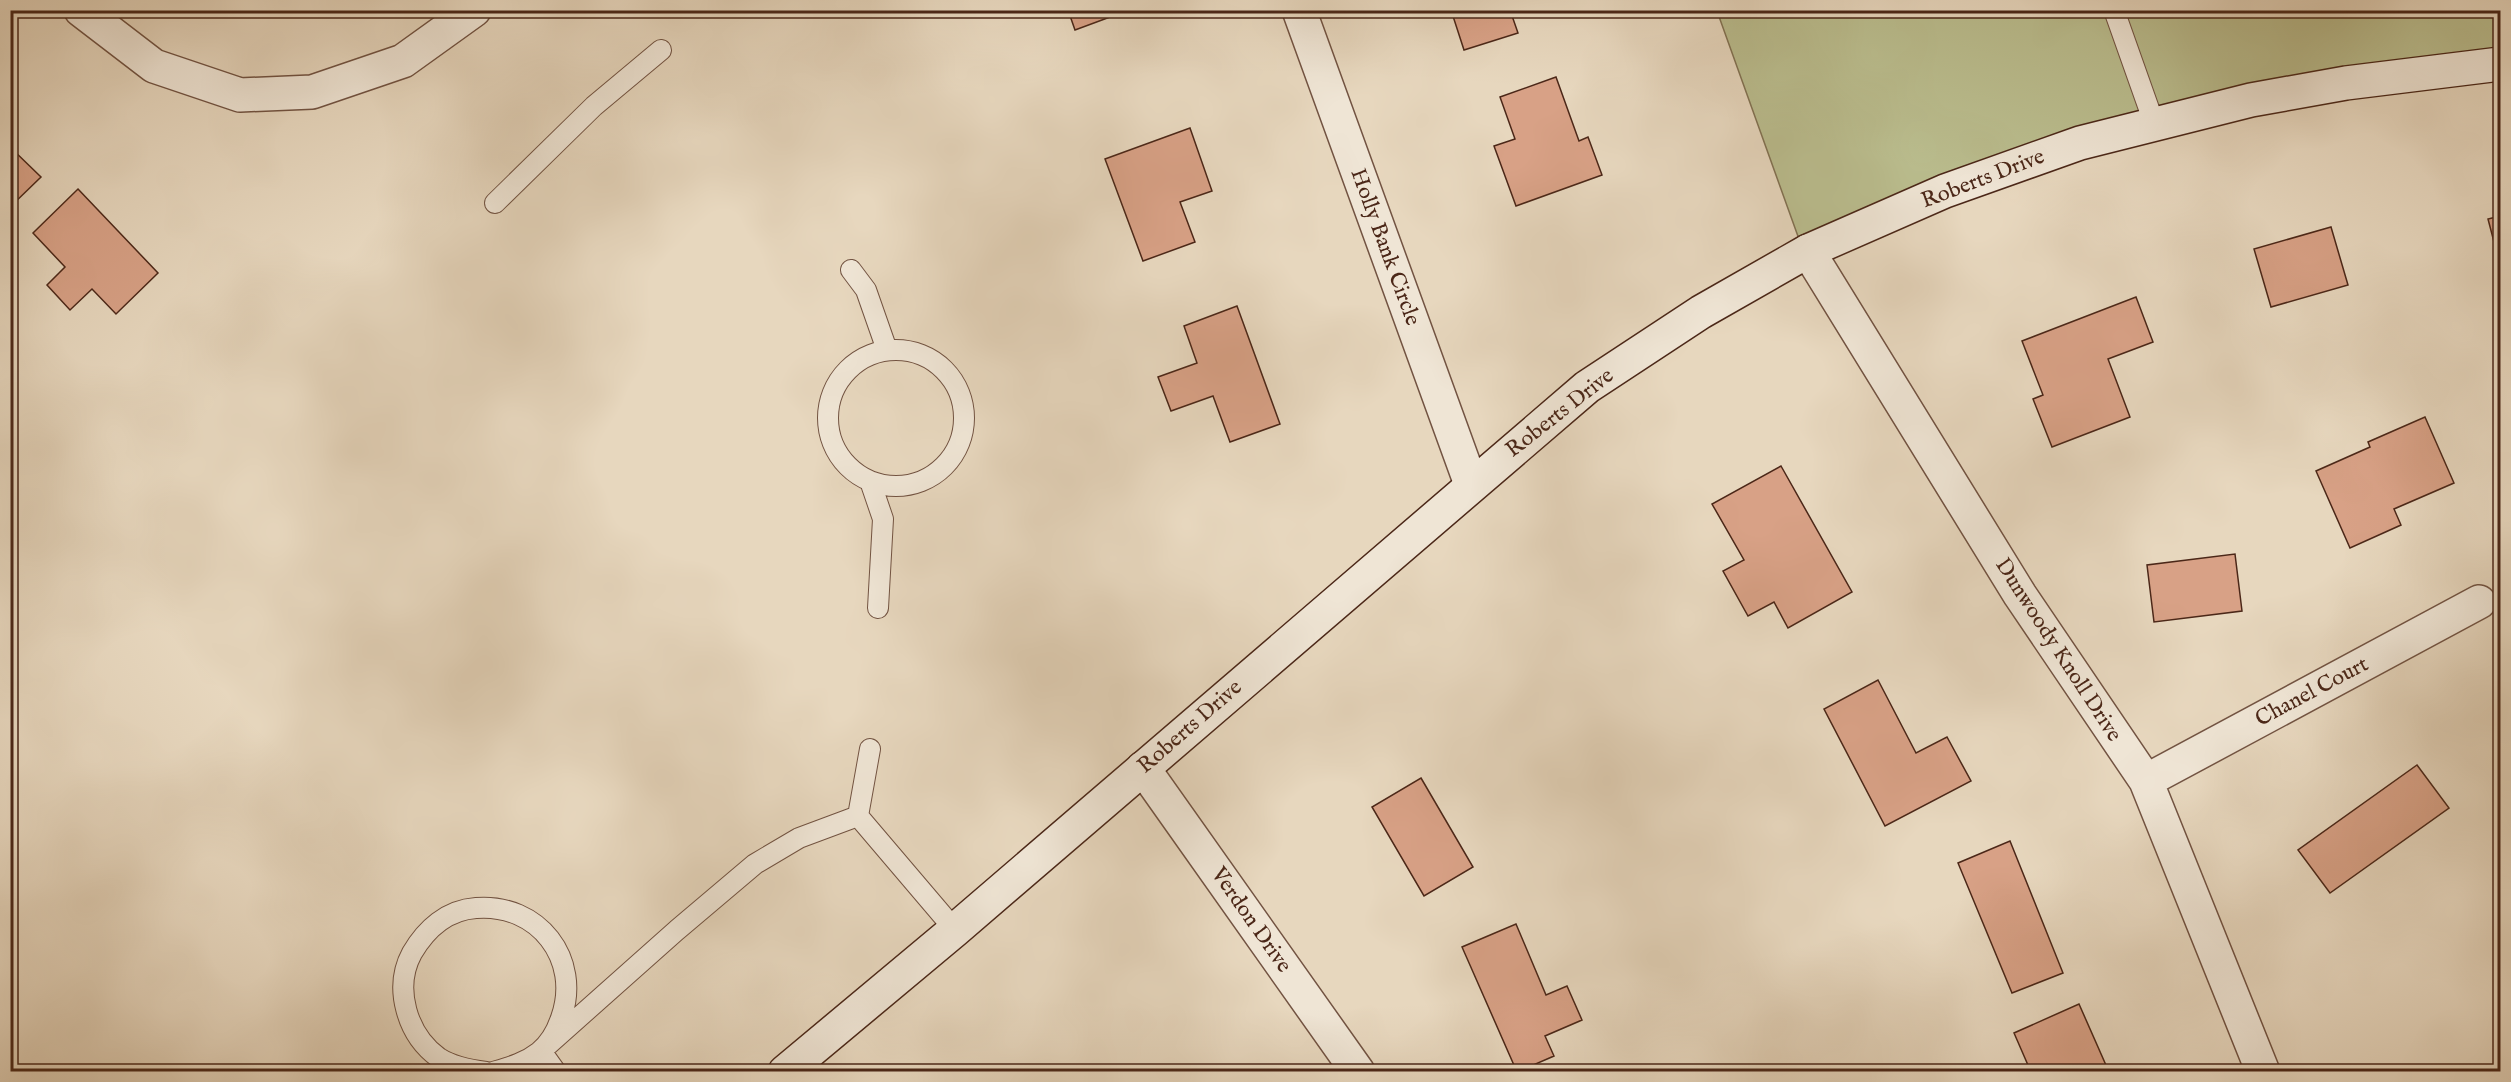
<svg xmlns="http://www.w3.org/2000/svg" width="2511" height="1082" viewBox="0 0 2511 1082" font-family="'IM FELL English',serif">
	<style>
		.green { fill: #babd8e; stroke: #827253; stroke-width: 1.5 }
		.building { fill: #d8a186; stroke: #4b2718; stroke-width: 1.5 }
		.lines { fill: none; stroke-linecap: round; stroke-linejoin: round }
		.lane-casing { stroke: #725342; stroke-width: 22 }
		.street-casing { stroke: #725342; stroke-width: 36 }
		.secondary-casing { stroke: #4b2718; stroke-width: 36 }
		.lane { stroke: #efe5d5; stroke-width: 20 }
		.street { stroke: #efe5d5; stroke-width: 33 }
		.secondary { stroke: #efe5d5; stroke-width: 33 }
		.labels { text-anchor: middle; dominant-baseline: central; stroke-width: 5; stroke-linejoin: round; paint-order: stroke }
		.street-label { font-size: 22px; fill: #4b2718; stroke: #efe5d5 }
	</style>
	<rect width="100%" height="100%" fill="#e7d7be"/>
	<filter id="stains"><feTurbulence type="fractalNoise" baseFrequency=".00333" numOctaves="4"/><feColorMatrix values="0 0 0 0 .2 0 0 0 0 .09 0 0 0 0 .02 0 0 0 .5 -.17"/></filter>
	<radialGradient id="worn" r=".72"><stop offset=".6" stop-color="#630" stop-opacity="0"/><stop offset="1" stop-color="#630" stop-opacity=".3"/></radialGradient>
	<path class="green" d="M1717,11H2500V59L2200,102L1804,253Z"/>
	<path class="building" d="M1068,10H1129L1075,30Z
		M1451,10H1510L1518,33L1464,50Z
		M1556,77L1579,141L1588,137L1602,175L1516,206L1494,146L1515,139L1500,97Z
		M1190,128L1212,191L1180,202L1195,242L1143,261L1105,159Z
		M10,147L41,177L10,207Z
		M78,189L158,273L116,314L92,289L70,310L47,285L65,267L33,233Z
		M2500,216V265L2488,219Z
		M2331,227L2348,285L2271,307L2254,249Z
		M2136,297L2153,342L2108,359L2130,417L2052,447L2033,399L2043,395L2022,341Z
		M1237,306L1280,424L1230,442L1213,396L1171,411L1158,377L1197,363L1184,326Z
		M2425,417L2454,483L2394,509L2401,525L2350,548L2316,471L2370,447L2368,442Z
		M1781,466L1852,592L1788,628L1774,602L1748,616L1723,571L1744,560L1712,504Z
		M2235,554L2242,611L2154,622L2147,565Z
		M1878,680L1916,753L1947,737L1971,781L1885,826L1824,709Z
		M2417,765L2449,808L2330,893L2298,850Z
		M1421,778L1473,867L1424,896L1372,807Z
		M2010,841L2063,973L2012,993L1958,863Z
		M1516,924L1546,995L1567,986L1582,1020L1545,1036L1554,1056L1517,1072L1462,947Z
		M2079,1004L2109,1072H2031L2014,1033Z"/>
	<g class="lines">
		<g class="lane-casing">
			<path id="lane" d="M2114,10L2154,123
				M495,203L594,106L661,50
				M851,270L866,290L887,350
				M828 418a68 68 0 1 1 136 0a68 68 0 1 1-136 0Z
				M870,481L883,519L878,608
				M870,749L858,816L955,930
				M486,1072C470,1070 453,1067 439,1058C407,1035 393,988 412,953C426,929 447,910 476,908C538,903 582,959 561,1018C557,1030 549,1044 539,1052C525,1063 510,1067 493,1072
				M556,1072L541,1051L677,930L755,864L799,838L858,816"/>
		</g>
		<g class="street-casing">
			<path id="street" d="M81,10L154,66L240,95L312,92L403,61L474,10
				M1299,10L1471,484
				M1808,251L2020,595L2146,781L2263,1072
				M1143,768L1358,1072
				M2146,781L2479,602"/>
		</g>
		<g class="secondary-casing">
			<path id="secondary" d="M785,1072L955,930L1587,387L1701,312L1808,251L1945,191L2080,143L2251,100L2346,83L2500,64"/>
		</g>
		<use href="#lane" class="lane"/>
		<use href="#street" class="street"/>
		<use href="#secondary" class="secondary"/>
	</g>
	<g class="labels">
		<g class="street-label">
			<text transform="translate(1983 179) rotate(-21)">Roberts Drive</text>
			<text transform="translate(1385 247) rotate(70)">Holly Bank Circle</text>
			<text transform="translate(1560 413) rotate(-38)">Roberts Drive</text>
			<text transform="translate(2058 650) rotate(57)">Dunwoody Knoll Drive</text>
			<text transform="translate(2312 692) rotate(-28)">Chanel Court</text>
			<text transform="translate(1190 727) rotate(-41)">Roberts Drive</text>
			<text transform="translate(1251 920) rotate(55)">Verdon Drive</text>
		</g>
	</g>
	<rect width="2511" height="1082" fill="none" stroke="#e7d7be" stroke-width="36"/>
	<rect x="12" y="12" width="2487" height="1058" fill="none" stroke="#4b2718" stroke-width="3"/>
	<rect x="18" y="18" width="2475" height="1046" fill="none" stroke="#4b2718" stroke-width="1.5"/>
	<rect width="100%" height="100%" filter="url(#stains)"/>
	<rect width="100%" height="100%" fill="url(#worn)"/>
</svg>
